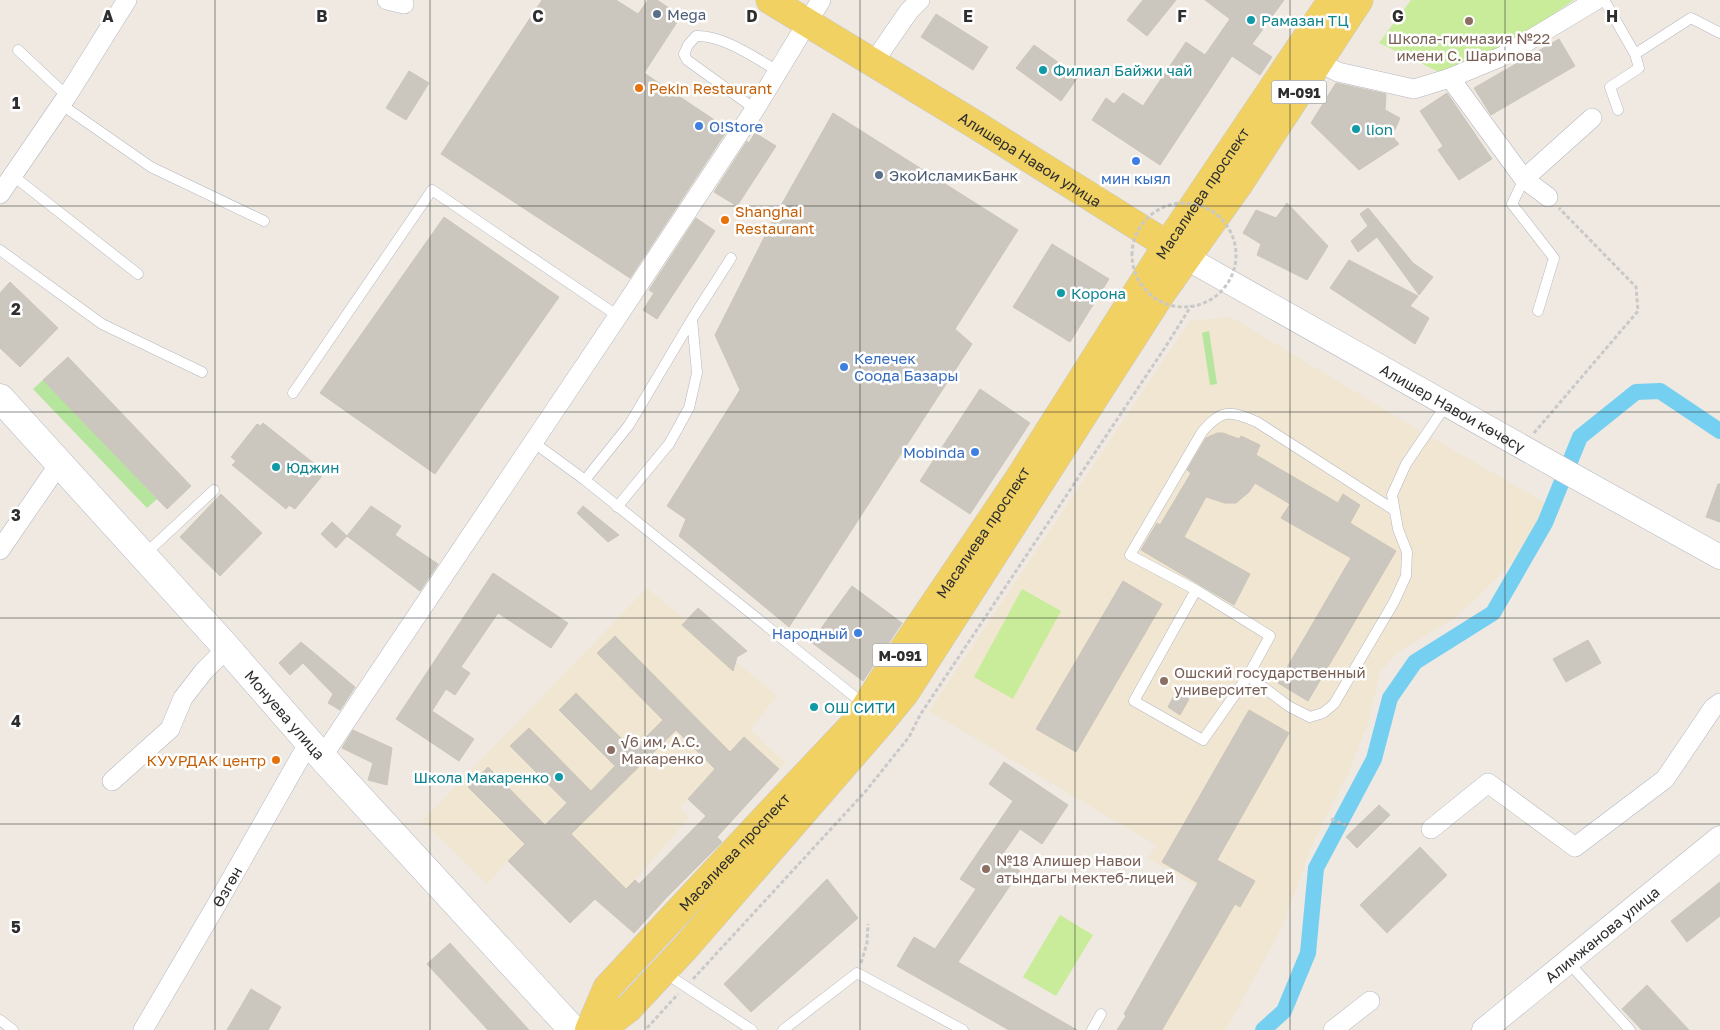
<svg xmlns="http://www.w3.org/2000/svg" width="1720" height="1030" viewBox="0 0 1720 1030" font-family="'Golos Text',sans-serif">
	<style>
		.education { fill: #f0e6d1 }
		.green { fill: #b6e59e }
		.pitch { fill: #c9ec9a }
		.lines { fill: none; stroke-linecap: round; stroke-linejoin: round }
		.canal { stroke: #75cff0; stroke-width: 16 }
		.building { fill: #cbc7bf; stroke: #cbc5ba; fill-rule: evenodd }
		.service-casing { stroke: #b4b7c1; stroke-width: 11 }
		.minor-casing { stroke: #b4b7c1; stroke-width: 20 }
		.tertiary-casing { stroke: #b4b7c1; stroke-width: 25 }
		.secondary-casing { stroke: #b4b7c1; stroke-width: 29 }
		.primary-casing { stroke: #c9c9c9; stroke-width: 29 }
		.path { stroke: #c9c9c9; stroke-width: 3; stroke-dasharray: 4 2.5; stroke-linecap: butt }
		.service { stroke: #fff; stroke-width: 10 }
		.minor { stroke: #fff; stroke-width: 19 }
		.tertiary { stroke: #fff; stroke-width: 24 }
		.secondary { stroke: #fff; stroke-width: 28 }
		.primary { stroke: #f2d163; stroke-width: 28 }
		.path-bridge { stroke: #c9c9c9; stroke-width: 3; stroke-dasharray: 4 2.5; stroke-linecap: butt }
		.grid { fill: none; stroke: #2e2e2e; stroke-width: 1; stroke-opacity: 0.55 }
		.service-dot { fill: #5c6f8a; stroke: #fff; stroke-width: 2 }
		.culture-dot { fill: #0f9aa8; stroke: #fff; stroke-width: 2 }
		.education-dot { fill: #8d6e63; stroke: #fff; stroke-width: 2 }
		.food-dot { fill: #e8710a; stroke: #fff; stroke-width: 2 }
		.shop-dot { fill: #3f7fe0; stroke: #fff; stroke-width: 2 }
		.labels { text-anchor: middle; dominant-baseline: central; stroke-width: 5; stroke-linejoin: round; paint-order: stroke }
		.shield { fill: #fff; stroke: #6d6d6d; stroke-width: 1 }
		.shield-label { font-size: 14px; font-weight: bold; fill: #2e2e2e }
		.service-label { font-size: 15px; fill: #4e5e75; stroke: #fff; text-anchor: start }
		.culture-label { font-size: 15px; fill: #0d838f; stroke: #fff; text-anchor: start }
		.education-label { font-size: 15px; fill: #785e54; stroke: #fff; text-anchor: start }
		.food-label { font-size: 15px; fill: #c56008; stroke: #fff; text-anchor: start }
		.shop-label { font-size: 15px; fill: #366cbe; stroke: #fff; text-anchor: start }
		.street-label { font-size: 15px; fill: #2e2e2e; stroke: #fff }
		.grid-label { font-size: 16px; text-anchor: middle; font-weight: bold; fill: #2e2e2e; stroke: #fff; stroke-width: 5; stroke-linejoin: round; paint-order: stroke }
	</style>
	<rect width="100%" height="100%" fill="#efe9e1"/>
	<path class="education" d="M1231,317L1417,429L1551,506L1533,540L1480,595L1455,618L1398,652L1380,672L1368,723L1348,774L1312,845L1283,925L1226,1030H1151L1124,1014L1196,886L1148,858L1156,845L929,711L1190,321Z
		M647,588L777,696L750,730L786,763L779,769L744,737L680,808L689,818L627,889L615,879L570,923L508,861L487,884L422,821Z"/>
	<path class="green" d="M1209,331L1217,384L1210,385L1202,333Z
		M43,380L157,499L147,508L33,389Z"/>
	<path class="pitch" d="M1411,0H1574L1494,54L1439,72L1379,43Z
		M1022,589L1061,611L1013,699L974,677Z
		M1060,915L1093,935L1056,996L1023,977Z"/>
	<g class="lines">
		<path class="canal" d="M1263,1030L1284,1011L1308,953L1316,868L1374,759L1390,698L1415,662L1493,613L1545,523L1580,437L1636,392L1660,391L1720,431"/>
	</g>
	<path class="building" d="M542,0H616L638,14L648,0H657L681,16L644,73L728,129L630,278L441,154Z
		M1143,0H1176L1147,36L1127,20Z
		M1205,0H1284L1252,44L1272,57L1260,75L1232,56L1160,165L1092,120L1106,98L1114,104L1123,93L1143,106L1186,42L1205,55L1230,19Z
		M936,14L988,47L973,70L921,37Z
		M1559,39L1575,66L1491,115L1474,88Z
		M1034,45L1066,68L1063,72H1071L1078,77L1061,101L1016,68Z
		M409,71L429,83L406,120L386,108Z
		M1336,83L1386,94L1385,110L1400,118L1392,136L1399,144L1359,170L1311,123Z
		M1447,93L1492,159L1459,180L1438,150L1443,146L1420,111Z
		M833,113L1018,230L955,329L972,344L789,627L679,536L686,519L667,506L740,390L715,335L774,218Z
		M755,133L776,146L737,206L714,192L747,141L749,143Z
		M1287,203L1328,246L1307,280L1257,255L1261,244L1243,233L1256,210L1276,218Z
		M1368,208L1413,263L1433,277L1419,295L1377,237L1358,252L1351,241L1368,226L1360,214Z
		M444,217L559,297L435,474L320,393Z
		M696,218L715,231L657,319L643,310L654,293L649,290Z
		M1052,244L1109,279L1070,342L1013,307Z
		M1349,260L1418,296L1410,306L1429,318L1415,344L1330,288Z
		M10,282L58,328L20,367L0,348V293Z
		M68,357L191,486L167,509L43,380Z
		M980,389L1030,423L970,514L920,481Z
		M263,423L321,469L319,474L322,476L295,509L289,505L286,509L232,465L236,461L231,457L257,424L260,426Z
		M1217,433H1223L1239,439L1241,436L1260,445L1256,455L1338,503L1343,494L1360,505L1350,523L1396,551L1308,701L1278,683L1351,558L1281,518L1290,504L1255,483L1249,492L1236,503H1225L1206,497L1184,537L1250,574L1234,605L1141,550L1157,523L1160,525L1191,473L1187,470L1206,438Z
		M1718,484H1720V522L1706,517Z
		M221,494L262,533L220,576L180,537Z
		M371,506L401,526L395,535L438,564L420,591L347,536Z
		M583,506L619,535L608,542L577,513Z
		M332,522L347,536L336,548L321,534Z
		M493,573L568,623L551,648L498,613L461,667L470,673L455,695L446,689L432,711L474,739L459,761L396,719Z
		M1123,581L1162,604L1076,752L1036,729Z
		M852,586L902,623L863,681L811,642Z
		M698,608L747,651L737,657L733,671L682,625Z
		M615,636L730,752L744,737L779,769L717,837L722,842L667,897L634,933L595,899L570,923L508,861L525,844L468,787L488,767L545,825L567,803L510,746L529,728L591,791L615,766L559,710L576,693L633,750L663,720L597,653ZM676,730L715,769L688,799L706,816L639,884L635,880L626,889L571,834Z
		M1588,640L1601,663L1566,682L1553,659Z
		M301,642L355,687L340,710L328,703L333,694L303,663L290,675L279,663Z
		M1176,692L1189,699L1180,715L1168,707Z
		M1249,710L1289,733L1217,860L1255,881L1240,907L1235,904L1162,1030H1117L1126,1016L1124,1014L1198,883L1162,862Z
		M353,730L392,748L387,785L368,780L373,763L342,748Z
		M1004,762L1068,805L1042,844L1020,829L1000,858L1020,871L958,962L1077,1030H1009L897,966L914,937L935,949L976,889L960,879L1013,801L989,784Z
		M1379,805L1390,815L1357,848L1346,837Z
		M1420,847L1447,875L1387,933L1360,905Z
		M827,879L858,918L751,1012L724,984Z
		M1720,882V916L1687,942L1671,921Z
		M450,943L529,1030H488L427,964Z
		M1647,985L1689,1030H1642L1622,1009Z
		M251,989L281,1007L268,1030H227Z"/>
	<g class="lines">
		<g class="service-casing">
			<path id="service" d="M1604,0L1635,54L1639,68L1610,87L1618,110
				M18,50L67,96
				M1635,54L1691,18L1720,33
				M62,105L151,167L264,221
				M755,109L687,60L684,54L688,45L696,36C723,35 755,58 778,71
				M12,175L138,274
				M1524,179L1512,204L1554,258L1538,311
				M0,250L102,324L202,372
				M293,393L432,190L618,316
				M533,442L585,480L865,705
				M585,480L629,425L692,319L731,258
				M617,507L669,444L689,408L697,373L692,319
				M144,555L214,490
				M1196,590L1270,636L1248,676L1203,740L1134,701L1196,590L1130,555L1202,432C1222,409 1230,410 1257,422L1394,510
				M1248,676L1290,707L1310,717L1323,713L1334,704L1394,602L1406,576L1407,552L1398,529L1392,495L1406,464L1446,405
				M1568,962L1630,1030
				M665,973L752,1030
				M0,1020L13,1030
				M783,1030L857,973L963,1030
				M1092,1030L1101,1014"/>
		</g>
		<g class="minor-casing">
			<g id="minor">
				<path d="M387,0L404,4"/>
				<path d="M1318,62L1338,72L1414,89L1450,78L1503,56L1596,0"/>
				<path d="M873,63L909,11L920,0"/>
				<path d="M1450,78L1524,179L1548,197"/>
				<path d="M1524,179L1592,118"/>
				<path d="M0,194L67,96L127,0"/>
				<path d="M0,550L59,464"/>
				<path d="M322,757L618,316L755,109L821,0"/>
				<path d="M112,781L170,729L183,698L204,671L227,648"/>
				<path d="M1431,829L1488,783L1575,847L1665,779L1713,708L1720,703"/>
				<path id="s1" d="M143,1030L214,909L309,742"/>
				<path d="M1333,1030L1370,1001"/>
			</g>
		</g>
		<g class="tertiary-casing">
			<g id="tertiary">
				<path id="s2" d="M1187,258L1572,475L1720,557"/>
				<path id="s3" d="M1484,1030L1720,838"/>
			</g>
		</g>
		<g class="secondary-casing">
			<g id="secondary">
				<path id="s4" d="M0,398L227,648L322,757L573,1030"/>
			</g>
		</g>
		<g class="primary-casing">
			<g id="primary">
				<path id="s5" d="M770,0L976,125L1182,254"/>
				<path id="s6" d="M589,1030L607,988L769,814L856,722L882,681L1018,480L1167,245L1332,0"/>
				<path d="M600,1030L628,1009L686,947L878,726L905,693L1161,294L1239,184L1359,0"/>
			</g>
		</g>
		<path class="path" d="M1534,433L1638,311L1636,287L1559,208
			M1331,819L1346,825
			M861,963L867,943L868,924
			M693,979L865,792L909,737L920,715L1166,346L1191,306
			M647,1028L678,994"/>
		<use href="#service" class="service"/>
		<use href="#minor" class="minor"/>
		<use href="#tertiary" class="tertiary"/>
		<use href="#secondary" class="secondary"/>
		<use href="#primary" class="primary"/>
		<path class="path-bridge" d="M1132 255a52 52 0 1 1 104 0a52 52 0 1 1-104 0Z"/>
	</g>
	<path class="grid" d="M215,0V1030M430,0V1030M645,0V1030M860,0V1030M1075,0V1030M1290,0V1030M1505,0V1030M0,206H1720M0,412H1720M0,618H1720M0,824H1720"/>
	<g class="service-dot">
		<circle cx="657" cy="14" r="5"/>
		<circle cx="879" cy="175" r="5"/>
	</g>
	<g class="culture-dot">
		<circle cx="1251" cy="20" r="5"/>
		<circle cx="1043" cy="70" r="5"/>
		<circle cx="1356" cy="129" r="5"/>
		<circle cx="1061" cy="293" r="5"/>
		<circle cx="276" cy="467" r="5"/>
		<circle cx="814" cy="707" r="5"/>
		<circle cx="559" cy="777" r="5"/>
	</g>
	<g class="education-dot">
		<circle cx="1469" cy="21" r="5"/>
		<circle cx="1164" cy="681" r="5"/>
		<circle cx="611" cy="750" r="5"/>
		<circle cx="986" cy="869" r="5"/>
	</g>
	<g class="food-dot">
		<circle cx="639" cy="88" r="5"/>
		<circle cx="725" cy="220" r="5"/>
		<circle cx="276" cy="760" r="5"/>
	</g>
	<g class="shop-dot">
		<circle cx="699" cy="126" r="5"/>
		<circle cx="1136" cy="161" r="5"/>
		<circle cx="844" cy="367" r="5"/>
		<circle cx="975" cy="452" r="5"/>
		<circle cx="858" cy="633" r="5"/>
	</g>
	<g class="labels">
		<g class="shield">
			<rect x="1271.5" y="80.5" width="55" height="23" rx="4"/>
			<rect x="872.5" y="643.5" width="55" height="23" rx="4"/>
		</g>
		<g class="shield-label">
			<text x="1299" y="92">М-091</text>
			<text x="900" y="655">М-091</text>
		</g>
		<g class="service-label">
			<text x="667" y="14">Mega</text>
			<text x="889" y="175">ЭкоИсламикБанк</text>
		</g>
		<g class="culture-label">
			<text x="1261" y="20">Рамазан ТЦ</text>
			<text x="1053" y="70">Филиал Байжи чай</text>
			<text x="1366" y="129">lion</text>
			<text x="1071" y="293">Корона</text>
			<text x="286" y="467">Юджин</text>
			<text x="824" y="707">ОШ СИТИ</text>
			<text x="549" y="777" text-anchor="end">Школа Макаренко</text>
		</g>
		<g class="education-label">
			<text x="1469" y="38" text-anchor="middle">Школа-гимназия №22<tspan x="1469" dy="17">имени С. Шарипова</tspan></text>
			<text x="1174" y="672">Ошский государственный<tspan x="1174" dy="17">университет</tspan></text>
			<text x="621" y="741">√6 им, А.С.<tspan x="621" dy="17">Макаренко</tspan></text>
			<text x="996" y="860">№18 Алишер Навои<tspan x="996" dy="17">атындагы мектеб-лицей</tspan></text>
		</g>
		<g class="food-label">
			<text x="649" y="88">Pekin Restaurant</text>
			<text x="735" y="211">Shanghai<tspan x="735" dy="17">Restaurant</tspan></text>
			<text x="266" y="760" text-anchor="end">КУУРДАК центр</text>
		</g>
		<g class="shop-label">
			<text x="709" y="126">O!Store</text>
			<text x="1136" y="178" text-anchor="middle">мин кыял</text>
			<text x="854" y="358">Келечек<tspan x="854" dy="17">Соода Базары</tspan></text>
			<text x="965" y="452" text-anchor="end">Mobinda</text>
			<text x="848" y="633" text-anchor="end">Народный</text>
		</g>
		<g class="street-label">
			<text stroke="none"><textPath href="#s5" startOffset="305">Алишера Навои улица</textPath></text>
			<text stroke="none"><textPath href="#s6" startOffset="1042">Масалиева проспект</textPath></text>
			<text stroke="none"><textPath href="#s2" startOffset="305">Алишер Навои көчөсү</textPath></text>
			<text stroke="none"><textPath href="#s6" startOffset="638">Масалиева проспект</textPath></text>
			<text stroke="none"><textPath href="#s4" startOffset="426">Монуева улица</textPath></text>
			<text stroke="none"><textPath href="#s6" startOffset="232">Масалиева проспект</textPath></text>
			<text stroke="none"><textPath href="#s1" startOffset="166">Өзгөн</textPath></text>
			<text stroke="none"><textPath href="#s3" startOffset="152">Алимжанова улица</textPath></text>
		</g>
	</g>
	<g class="grid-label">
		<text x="108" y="22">A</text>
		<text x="322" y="22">B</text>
		<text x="538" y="22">C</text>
		<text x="752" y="22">D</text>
		<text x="968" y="22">E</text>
		<text x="1182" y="22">F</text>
		<text x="1398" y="22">G</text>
		<text x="1612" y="22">H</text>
		<text x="16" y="109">1</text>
		<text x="16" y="315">2</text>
		<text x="16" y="521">3</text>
		<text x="16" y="727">4</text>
		<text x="16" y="933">5</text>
	</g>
</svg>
